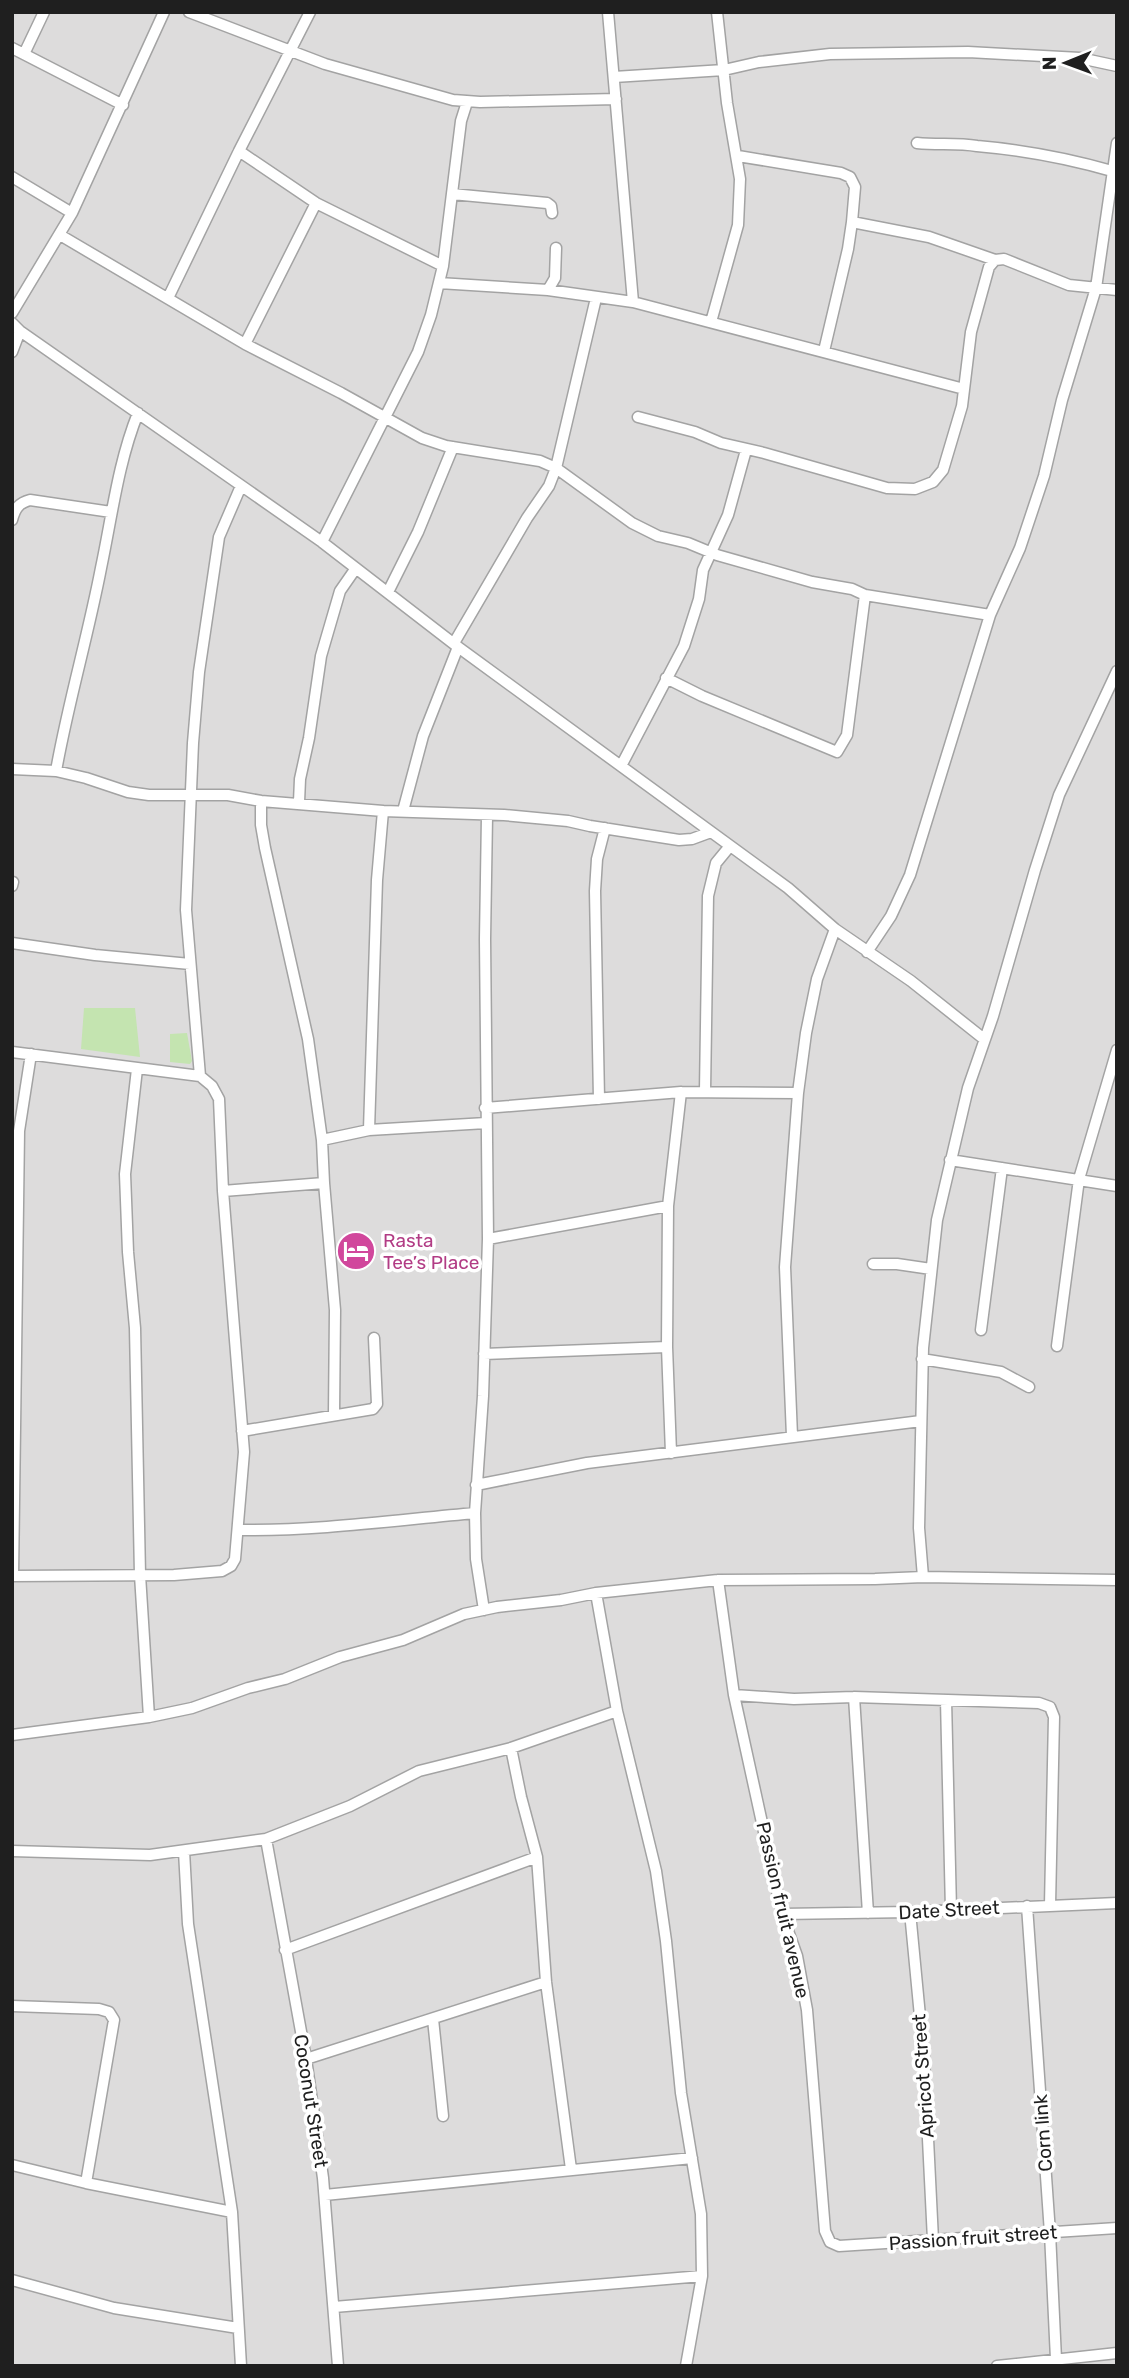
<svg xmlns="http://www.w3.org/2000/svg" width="1129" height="2378" viewBox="0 0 1129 2378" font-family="Rubik,sans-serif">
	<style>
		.residential { fill: #dddcdc }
		.grass { fill: #c4e4b0 }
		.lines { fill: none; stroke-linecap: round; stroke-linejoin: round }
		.street-casing { stroke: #a3a3a3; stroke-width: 13 }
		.street { stroke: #fff; stroke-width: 10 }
		.labels { text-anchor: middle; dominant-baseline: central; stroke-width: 7; stroke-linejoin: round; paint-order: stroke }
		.hotel-label { font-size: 19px; fill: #b23c85; stroke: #fff; text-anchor: start }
		.street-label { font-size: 19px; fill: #1f1f1f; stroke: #fff }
	</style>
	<rect width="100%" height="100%" fill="#efede6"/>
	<path class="residential" d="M12,12H1117V2366H12Z"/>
	<path class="grass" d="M84,1008H135L140,1057L81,1049Z
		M187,1033L192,1061L190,1064L170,1062V1034Z"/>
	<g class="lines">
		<g class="street-casing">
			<path id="street" d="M189,12L325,64L453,100L480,102L616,99
				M608,12L633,302
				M12,48L123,105
				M24,54L44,12
				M614,77L724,70L759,62L830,54L968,52L1080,58L1117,66
				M917,143C937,145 957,143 977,146C1023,150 1067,158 1112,171
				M239,151L316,203L443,266
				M738,156L841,173L850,177L855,187L852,222L848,249L824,351
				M12,177L72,213
				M452,194L547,203L551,206L552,213
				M852,222L929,237L995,260L1004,259L1069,285L1117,290
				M60,235L245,344L341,393L422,438L446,446L540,461L556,468L632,523L658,536L688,543L717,555L812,582L852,589L865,595L990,615
				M439,283L548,290L633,302L964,389
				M548,290L555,278L556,248
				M168,298L239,151L310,12
				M12,313L72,213L164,12
				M711,322L738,225L740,179L727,103L717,12
				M12,323L20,331L322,542L458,647L788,888L835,929L911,981L984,1039
				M245,344L316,203
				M12,352L20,331
				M638,417L695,432L721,443L764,453L887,488L915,489L933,482L943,470L962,406L971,332L989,267L995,260
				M12,520C15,508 19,503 30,500L111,512
				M322,542L418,352L431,315L443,266L461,121L467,102
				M388,592L418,532L453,447
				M454,643L527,518L549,486L556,468L596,298
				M666,678L702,696L837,752L847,735L865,595
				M621,766L684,646L699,599L703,570L728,515L746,450
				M12,769L56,771L86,778L128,792L149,795H228L261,801L383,811L504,815L568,821L590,826L679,840L692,839L711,832
				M56,771C68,703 88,636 101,568C112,516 118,463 138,413
				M299,802L300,779L309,738L321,656L340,591L356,568
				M403,811L423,736L458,647
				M12,886L13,882
				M12,943L95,955L190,964
				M867,952L891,916L910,875L990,615L1020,548L1044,476L1062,400L1096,288L1117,143
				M12,1052L200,1076
				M137,1069L125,1174L128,1252L135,1328L140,1575L149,1717
				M705,1091L708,896L716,863L730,846
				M599,1099L595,891L597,859L605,828
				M485,1108L681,1092L798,1093
				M369,1130L377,880L383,811
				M322,1140L369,1130L486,1123
				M950,1160L1117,1186
				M324,1183L335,1310L334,1414
				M223,1191L324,1183L322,1140L308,1039L265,848L261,825V801
				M488,1239L668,1206
				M873,1264H897L931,1269
				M981,1330L1002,1168
				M1057,1346L1079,1179L1117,1050
				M484,1354L667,1347
				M922,1359L1001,1372L1029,1387
				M242,1431L373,1409L377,1404L374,1338
				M792,1436L785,1267L798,1093L806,1033L817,979L835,929
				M671,1453L667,1347L668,1206L681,1092
				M476,1485L587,1463L921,1421
				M238,1530C317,1531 396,1520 475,1513
				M12,1576L174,1575L222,1571L231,1566L235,1559L244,1452L223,1191L219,1099L212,1086L200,1076L186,910L193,743L199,672L219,537L241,486
				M13,1576L19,1131L31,1054
				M923,1577L919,1528L923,1348L937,1220L968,1088L993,1016L1035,870L1059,795L1117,671
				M718,1580L734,1695L782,1914L797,1956L807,2010L825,2231L830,2242L839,2246L1117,2228
				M596,1593L617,1711L656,1871L666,1941L681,2093L701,2214L702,2276L686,2366
				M484,1610L476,1559L475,1513L483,1396L488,1239L485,939L487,816
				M734,1695L794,1699L854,1697L1039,1703L1050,1707L1054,1717L1050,1905
				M854,1697L868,1913
				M946,1700L951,1910
				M12,1735L149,1717L192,1708L248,1688L285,1679L340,1657L403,1640L464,1614L497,1607L561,1600L596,1593L718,1580L875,1579L923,1577L1117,1580
				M511,1748L521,1797L537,1857L546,1982L571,2169
				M266,1839L306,2059L323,2178L338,2366
				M12,1851L150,1855L266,1839L350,1806L419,1771L511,1748L617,1711
				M184,1851L188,1924L232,2212L241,2366
				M1027,1906L1050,2233L1056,2359
				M910,1912L924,2058L933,2240
				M782,1914L910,1912L1117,1903
				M285,1950L537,1857
				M12,2006L99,2009L109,2012L114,2020L86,2183
				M433,2019L443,2116
				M306,2059L546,1982
				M12,2165L86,2183L232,2212
				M325,2195L692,2158
				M12,2280L114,2308L238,2328
				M334,2307L702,2276
				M997,2366L1117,2353"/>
		</g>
		<use href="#street" class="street"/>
	</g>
	<defs>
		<g id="hotel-disc" transform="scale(2.0125)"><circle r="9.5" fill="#d1479c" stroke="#fff"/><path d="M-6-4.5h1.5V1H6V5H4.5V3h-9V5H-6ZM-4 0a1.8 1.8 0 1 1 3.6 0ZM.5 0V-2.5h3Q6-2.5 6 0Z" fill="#fff"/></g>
	</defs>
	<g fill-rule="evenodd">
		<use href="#hotel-disc" x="356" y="1251"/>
	</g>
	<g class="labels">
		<g class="hotel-label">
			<text x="383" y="1240">Rasta<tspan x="383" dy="22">Tee’s Place</tspan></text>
		</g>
		<g class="street-label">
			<text transform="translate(783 1910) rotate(77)">Passion fruit avenue</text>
			<text transform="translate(949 1910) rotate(-3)">Date Street</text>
			<text transform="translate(923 2076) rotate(-94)">Apricot Street</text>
			<text transform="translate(311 2101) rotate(81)">Coconut Street</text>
			<text transform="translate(1043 2133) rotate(-94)">Corn link</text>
			<text transform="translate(973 2238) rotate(-4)">Passion fruit street</text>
		</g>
	</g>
	<rect width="1129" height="2378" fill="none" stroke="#1f1f1f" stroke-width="28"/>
	<g transform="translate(1066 63) rotate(269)" stroke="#ffffff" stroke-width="5" paint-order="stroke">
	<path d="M0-5L12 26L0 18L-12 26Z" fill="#1f1f1f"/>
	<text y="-10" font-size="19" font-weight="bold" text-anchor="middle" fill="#1f1f1f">N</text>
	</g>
</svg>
